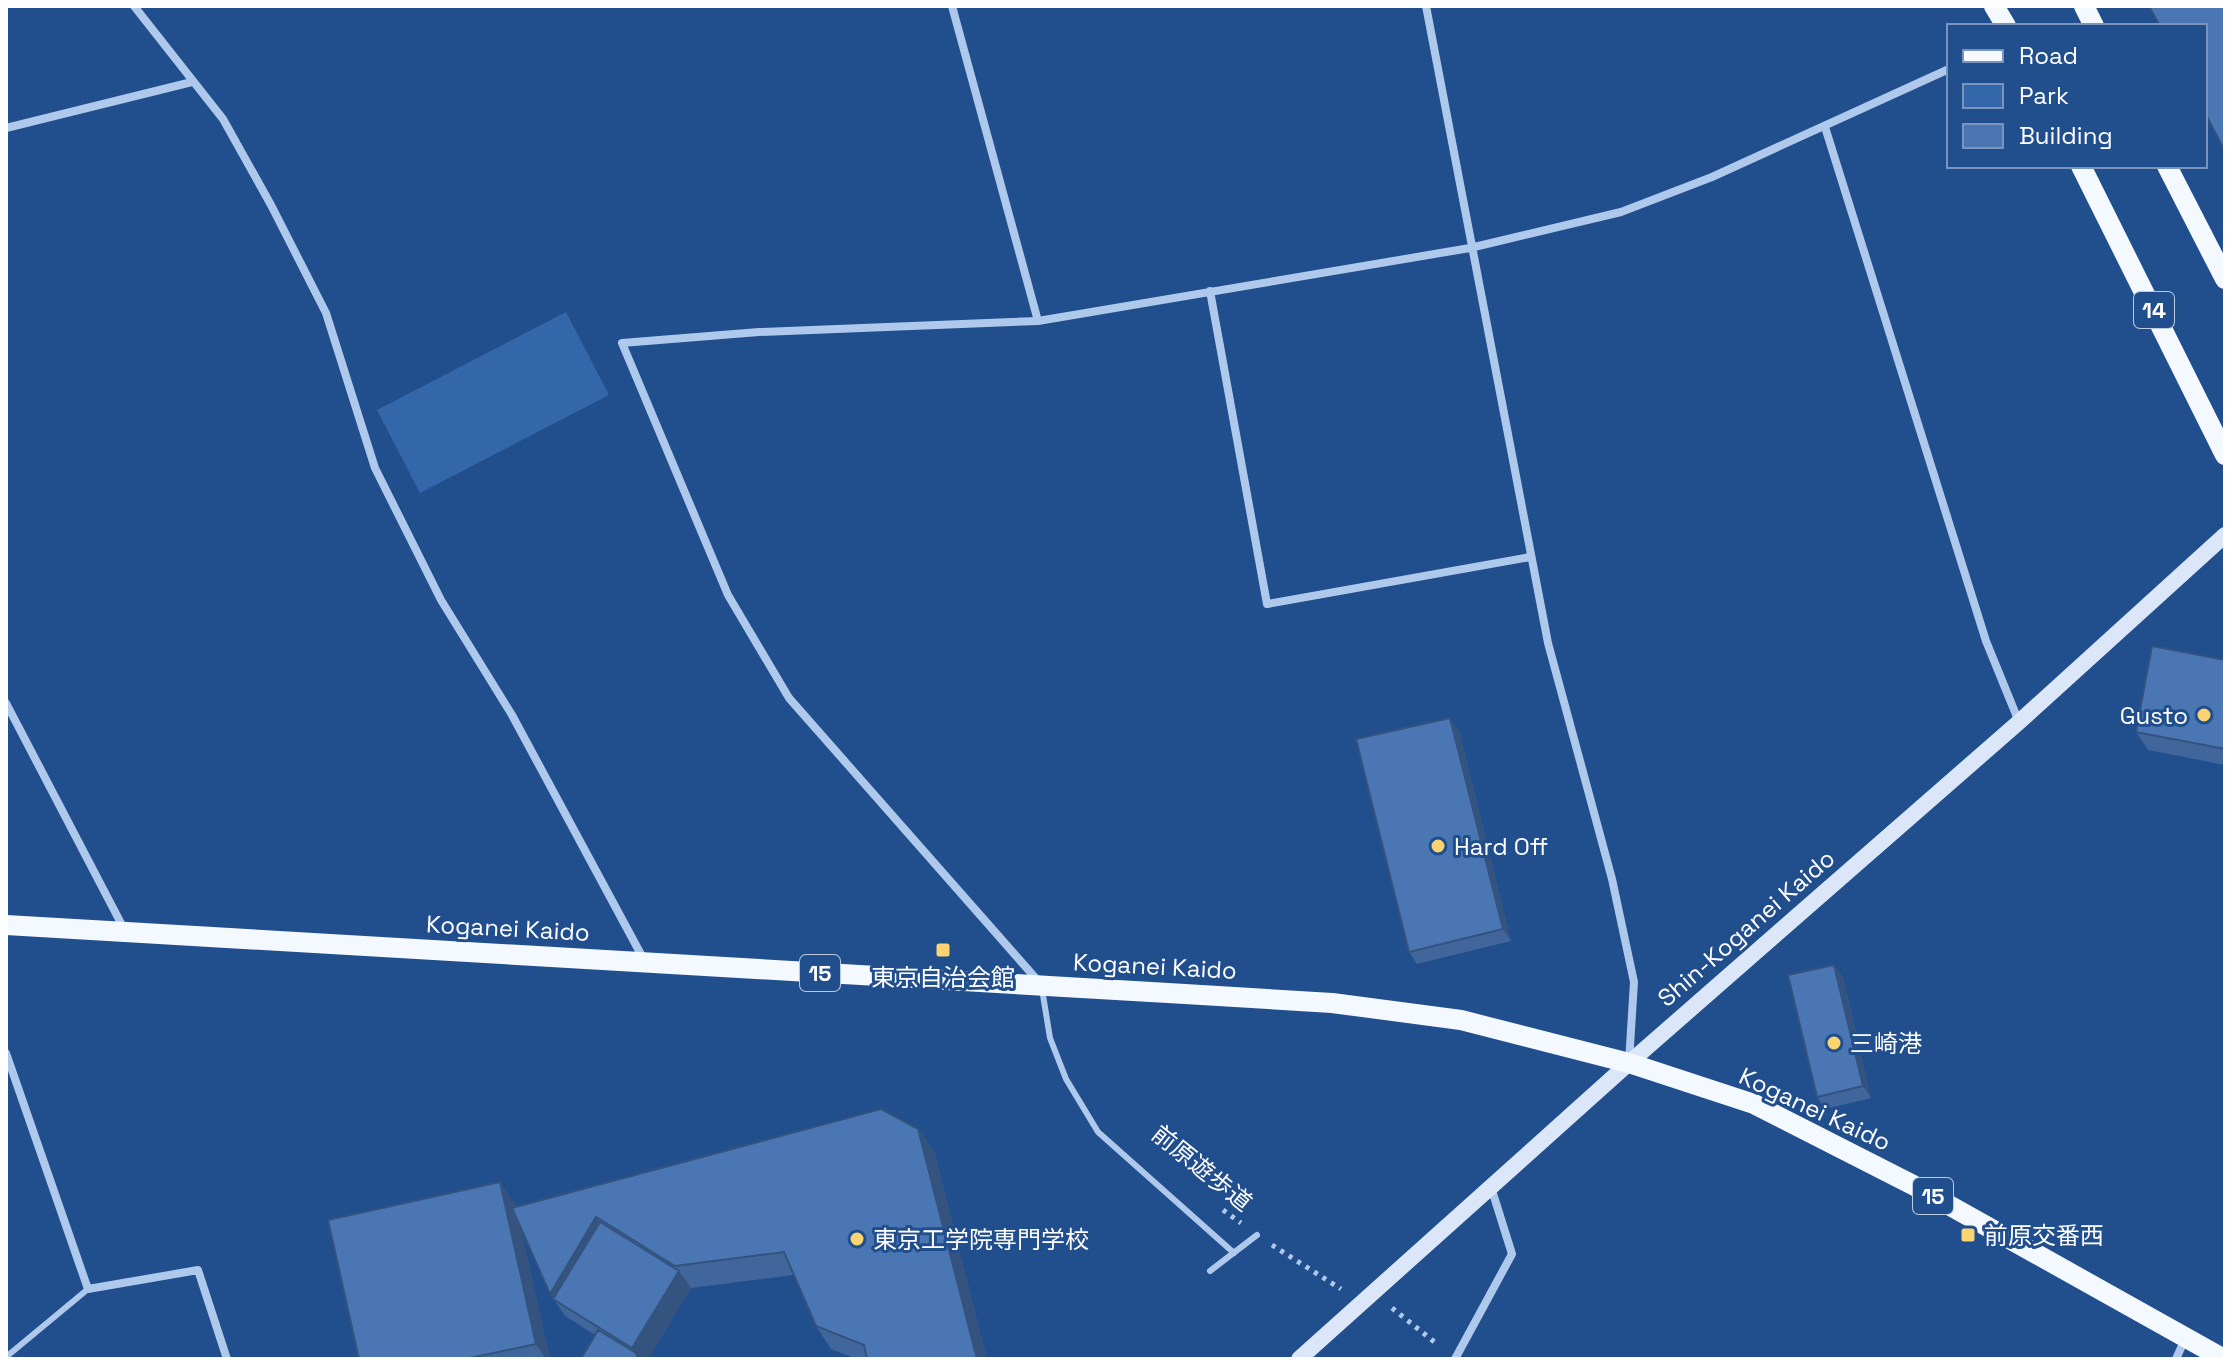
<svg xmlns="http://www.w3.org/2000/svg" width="2231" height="1365" viewBox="0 0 2231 1365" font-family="'Space Grotesk','Noto Sans JP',sans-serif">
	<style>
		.green { fill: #3467aa }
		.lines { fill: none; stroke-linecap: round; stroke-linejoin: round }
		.path { stroke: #afc9ec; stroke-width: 5; stroke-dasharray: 4 6; stroke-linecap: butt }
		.service { stroke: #afc9ec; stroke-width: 6 }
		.minor { stroke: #afc9ec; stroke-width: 8 }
		.secondary { stroke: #dbe7f9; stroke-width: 16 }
		.primary { stroke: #f4f8ff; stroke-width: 20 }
		.wall { fill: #40669b }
		.shaded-wall { fill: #34537e }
		.building { fill: #4a77b4; stroke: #34537e; stroke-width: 2 }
		.poi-dot { fill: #f9d470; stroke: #214e8d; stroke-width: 3 }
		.labels { text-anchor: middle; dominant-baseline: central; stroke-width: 6; stroke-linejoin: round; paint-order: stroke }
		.shield { fill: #214e8d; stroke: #bccadd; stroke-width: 2 }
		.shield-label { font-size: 22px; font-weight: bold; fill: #fff }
		.poi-label { font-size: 24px; fill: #fff; stroke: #214e8d; text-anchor: start }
		.street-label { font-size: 24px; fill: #fff; stroke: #214e8d }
	</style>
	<rect width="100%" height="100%" fill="#214e8d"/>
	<path class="green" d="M566,312L609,395L420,493L377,410Z"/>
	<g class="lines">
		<path class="path" d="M1223,1210L1241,1223
			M1272,1245L1341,1289
			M1392,1308L1437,1344"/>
		<path class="service" d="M1042,989L1050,1038L1066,1079L1098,1132L1234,1253
			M1210,1271L1257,1235
			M6,1357L88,1289"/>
		<path class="minor" d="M134,6L223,119L271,205L326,313L375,468L441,600L512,715L644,960
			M952,6L1038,321
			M1426,6L1548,643L1612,879L1634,982L1629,1062
			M1825,127L1986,641L2019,722
			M6,128L192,82
			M1210,291L1267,604L1530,557
			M6,703L124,929
			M1039,982L789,698L728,595L622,343L759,332L1038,321L1470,248L1621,212L1712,177L1949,69
			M6,1053L88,1289L198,1270L227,1359
			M1455,1359L1512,1254L1491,1187
			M2176,1359L2185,1339"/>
		<path class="secondary" d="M1299,1359L1629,1063L2019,722L2225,535"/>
		<path class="primary" d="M1994,6L2006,26
			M2084,6L2094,26
			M2081,166L2225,455
			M2167,166L2225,279
			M6,925L1185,994L1332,1003L1461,1020L1629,1063L1754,1104L1913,1185L2224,1359"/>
	</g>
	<path class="wall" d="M2225,660V765L2148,750L2136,732Z
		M1459,730L1511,941L1417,964L1409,952Z
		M1834,965L1843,977L1871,1098L1825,1109L1817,1097Z
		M918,1129L934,1151L987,1359H857L831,1349L816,1326L794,1275L691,1288L648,1359L595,1335L565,1316L550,1294L521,1230L550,1359H359L500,1182L516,1207Z"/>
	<path class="shaded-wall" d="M1450,718L1459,730L1511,941L1503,929Z
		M1834,965L1843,977L1871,1098L1863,1086Z
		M918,1129L934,1151L987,1359H977Z
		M500,1182L516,1205L550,1359H546L536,1344Z
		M596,1217L612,1239L553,1299L565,1316L550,1294Z
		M679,1271L691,1288L648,1359H638L632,1348Z"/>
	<path class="building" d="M2149,6H2225V151L2205,113V26H2160Z
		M2152,646L2225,660V749L2136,732Z
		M1450,718L1503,929L1409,952L1356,739Z
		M1834,965L1863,1086L1817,1097L1788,975Z
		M881,1109L918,1129L977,1359H867L864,1345L816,1326L784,1252L675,1266L596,1217L550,1294L512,1208Z
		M500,1182L536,1344L465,1359H359L328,1220Z
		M600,1222L679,1271L632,1348L553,1299Z
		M598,1330L636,1353L638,1359H581Z"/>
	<g class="poi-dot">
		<circle cx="2204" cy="715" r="8"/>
		<circle cx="1438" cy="846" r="8"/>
		<rect x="935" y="942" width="16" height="16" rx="4"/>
		<circle cx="1834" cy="1043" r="8"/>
		<rect x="1960" y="1227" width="16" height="16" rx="4"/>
		<circle cx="857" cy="1239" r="8"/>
	</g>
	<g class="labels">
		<g class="shield">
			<rect x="2134" y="292" width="40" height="36" rx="6"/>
			<rect x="800" y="955" width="40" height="36" rx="6"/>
			<rect x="1913" y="1178" width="40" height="36" rx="6"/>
		</g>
		<g class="shield-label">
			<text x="2154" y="310">14</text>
			<text x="820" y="973">15</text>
			<text x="1933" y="1196">15</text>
		</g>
		<g class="poi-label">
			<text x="2188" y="715" text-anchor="end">Gusto</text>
			<text x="1454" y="846">Hard Off</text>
			<text x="943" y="977" text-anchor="middle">東京自治会館</text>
			<text x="1850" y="1043">三崎港</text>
			<text x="1984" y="1235">前原交番西</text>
			<text x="873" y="1239">東京工学院専門学校</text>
		</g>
		<g class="street-label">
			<text transform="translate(508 928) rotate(3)">Koganei Kaido</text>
			<text transform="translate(1746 928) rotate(-41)">Shin-Koganei Kaido</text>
			<text transform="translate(1155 966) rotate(3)">Koganei Kaido</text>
			<text transform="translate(1815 1109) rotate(25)">Koganei Kaido</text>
			<text transform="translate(1202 1168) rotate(39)">前原遊歩道</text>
		</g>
	</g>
	<rect width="2231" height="1365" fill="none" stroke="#ffffff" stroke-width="16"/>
	<rect x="1947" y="24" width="260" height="144" fill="#214e8d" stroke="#7a95bb" stroke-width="2"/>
	<rect x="1963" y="50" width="40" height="12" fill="#f4f8ff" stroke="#7a95bb" stroke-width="2"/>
	<text x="2019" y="64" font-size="24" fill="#ffffff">Road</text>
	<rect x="1963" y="84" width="40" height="24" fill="#3467aa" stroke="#7a95bb" stroke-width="2"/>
	<text x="2019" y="104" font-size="24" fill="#ffffff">Park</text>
	<rect x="1963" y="124" width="40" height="24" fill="#4a77b4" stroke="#7a95bb" stroke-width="2"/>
	<text x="2019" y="144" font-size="24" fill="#ffffff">Building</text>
</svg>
